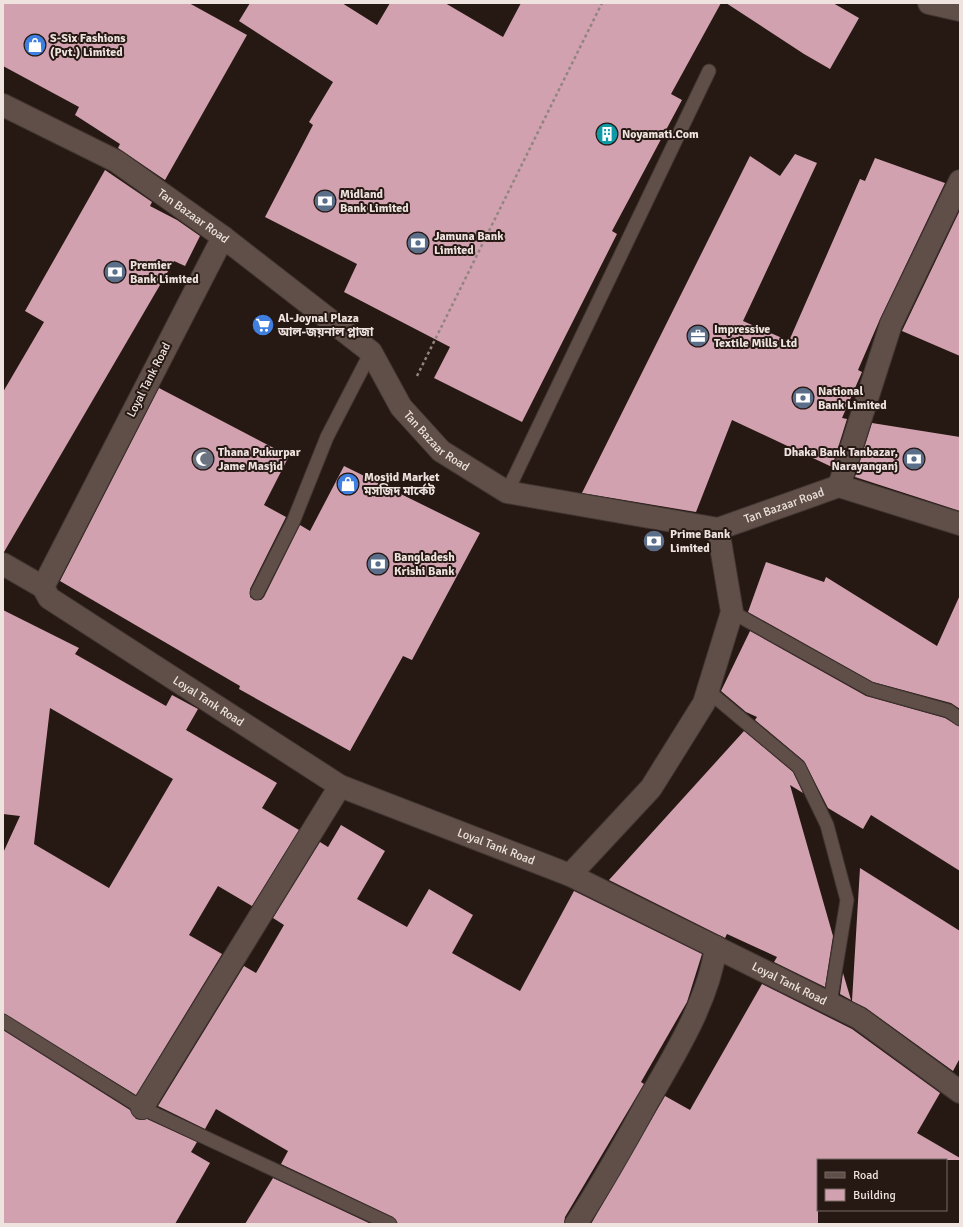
<svg xmlns="http://www.w3.org/2000/svg" width="963" height="1227" viewBox="0 0 963 1227" font-family="Signika,'Noto Sans Bengali',sans-serif">
	<style>
		.building { fill: #d1a1b0; fill-rule: evenodd }
		.lines { fill: none; stroke-linecap: round; stroke-linejoin: round }
		.lane-casing { stroke: #403532; stroke-width: 15 }
		.street-casing { stroke: #403532; stroke-width: 24 }
		.path { stroke: #918580; stroke-width: 2.5; stroke-dasharray: 3 3; stroke-linecap: butt }
		.lane { stroke: #604f48; stroke-width: 13 }
		.street { stroke: #604f48; stroke-width: 22 }
		.labels { text-anchor: middle; dominant-baseline: central; stroke-width: 4; stroke-linejoin: round; paint-order: stroke }
		.poi-label { font-size: 12px; font-weight: bold; fill: #eee3df; stroke: #261812; text-anchor: start }
		.street-label { font-size: 12px; fill: #eee3df; stroke: #261812 }
	</style>
	<rect width="100%" height="100%" fill="#261812"/>
	<path class="building" d="M3,3H189L247,35L165,180L118,148L120,144L75,115L79,107L3,66Z
		M250,3H342L377,25L390,3H445L503,37L521,3H721L671,94L682,100L612,231L617,234L522,422L434,378L450,347L344,292L357,264L265,217L313,125L309,122L333,82L239,21Z
		M726,3H833L859,18L830,69L804,54Z
		M795,154L817,163L743,321L789,341L860,179L865,181L875,158L945,183L880,319L858,370L862,372L842,418L847,419L832,467L732,420L696,512L582,493L750,156L780,176Z
		M105,170L152,202L150,206L177,220L200,236L185,266L174,261L4,552H3V392L44,322L25,311Z
		M960,210V356L902,331Z
		M159,388L289,456L264,505L286,517L250,589V597L254,600H261L264,597L300,525L310,531L344,466L480,533L412,660L403,656L350,751L239,689L240,686L60,581Z
		M872,423L960,437V511L855,477Z
		M766,562L824,582L826,577L937,646L960,595V709L951,703L873,682L748,612Z
		M3,610L79,648L75,654L166,706L172,695L198,709L186,730L277,783L262,808L299,830L252,906L218,886L189,935L222,954L136,1095L3,1013V853L20,816L3,814ZM50,708L173,779L109,888L34,844Z
		M750,631L866,696L945,718L960,727V871L871,815L863,829L828,808L804,761L755,720L757,717L746,712L721,691Z
		M744,731L793,772L803,793L790,785L833,936L825,987L774,962L777,957L727,934L725,938L609,880Z
		M341,825L385,851L357,899L407,927L429,889L473,915L452,953L520,991L574,891L702,954L687,1002L641,1082L644,1084L565,1217L564,1224H398L393,1217L281,1164L288,1151L216,1109L205,1129L158,1106L244,966L256,973L284,925L273,918L320,842L328,847Z
		M860,868L960,931V1058L953,1071L866,1008L852,1001Z
		M843,973L851,1000L840,994Z
		M762,984L852,1029L940,1093L917,1133L960,1158V1160H818V1224H591L665,1096L690,1110Z
		M3,1030L130,1110L136,1119L141,1120L147,1119L197,1142L191,1152L210,1163L175,1224H3Z
		M273,1178L371,1224H245Z"/>
	<g class="lines">
		<g class="lane-casing">
			<path id="lane" d="M507,492L709,71
				M257,593L293,522L327,437L371,352
				M732,612L870,689L949,711L960,719
				M708,691L799,767L827,825L847,900L830,1003
				M3,1021L142,1108L390,1224"/>
		</g>
		<g class="street-casing">
			<g id="street">
				<path d="M929,3L960,10"/>
				<path id="s1" d="M3,105L116,161L223,237L371,352L401,407L441,451L507,492L718,529L839,486L960,524"/>
				<path id="s2" d="M223,237L43,587L49,598L340,786L570,875L859,1018L960,1092"/>
				<path d="M839,486L891,324L960,181"/>
				<path d="M3,564L43,587"/>
				<path d="M570,875L651,788L704,703L732,612L718,529"/>
				<path d="M142,1108L340,786"/>
				<path d="M576,1224C602,1184 625,1143 648,1101C675,1054 708,1002 716,947"/>
			</g>
		</g>
		<path class="path" d="M417,376L602,3"/>
		<use href="#lane" class="lane"/>
		<use href="#street" class="street"/>
	</g>
	<defs>
		<g id="shop-disc" transform="scale(1.15)"><circle r="9.5" fill="#3f7fe0" stroke="#261812"/><path d="M-5-2.5h2.3a2.7 3.5 0 0 1 5.4 0H5L5.5 6h-11ZM-1.5-2.5h3a1.5 2.3 0 0 0-3 0Z" fill="#fff"/></g>
		<g id="building-disc" transform="scale(1.15)"><circle r="9.5" fill="#0f9aa8" stroke="#261812"/><path d="M-4-6H4V6H1V3H-1V6H-4ZM-2.5-4.3h1.7v1.8h-1.7ZM.8-4.3h1.7v1.8H.8ZM-2.5-1h1.7V.8h-1.7ZM.8-1h1.7V.8H.8Z" fill="#fff"/></g>
		<g id="bank-disc" transform="scale(1.15)"><circle r="9.5" fill="#5c6f8a" stroke="#261812"/><path d="M-6-4H6V4H-6ZM0-2.3a2.3 2.3 0 1 0 0 4.6a2.3 2.3 0 1 0 0-4.6Z" fill="#fff"/></g>
		<g id="supermarket-disc" transform="scale(1.15)"><circle r="9.5" fill="#3f7fe0" stroke="#261812"/><path d="M-6-5.5h2.5l.6 2H6L4.5 2H-2.5L-4.4-4H-6ZM-1.5 3.2a1.3 1.3 0 1 0 .1 0ZM3 3.2a1.3 1.3 0 1 0 .1 0Z" fill="#fff"/></g>
		<g id="office-disc" transform="scale(1.15)"><circle r="9.5" fill="#5c6f8a" stroke="#261812"/><path d="M-6-3h4V-5.5h4V-3h4V5H-6ZM-1-4.5V-3h2v-1.5ZM-6 0V1H6V0Z" fill="#fff"/></g>
		<g id="mosque-disc" transform="scale(1.15)"><circle r="9.5" fill="#6b7280" stroke="#261812"/><path d="M3.5-4.9A6 6 0 1 0 3.5 4.9A5 5 0 1 1 3.5-4.9Z" fill="#fff"/></g>
	</defs>
	<g fill-rule="evenodd">
		<use href="#shop-disc" x="35" y="45"/>
		<use href="#building-disc" x="607" y="134"/>
		<use href="#bank-disc" x="325" y="201"/>
		<use href="#bank-disc" x="418" y="243"/>
		<use href="#bank-disc" x="115" y="272"/>
		<use href="#supermarket-disc" x="263" y="325"/>
		<use href="#office-disc" x="698" y="336"/>
		<use href="#bank-disc" x="803" y="398"/>
		<use href="#mosque-disc" x="203" y="459"/>
		<use href="#bank-disc" x="914" y="459"/>
		<use href="#shop-disc" x="348" y="484"/>
		<use href="#bank-disc" x="654" y="541"/>
		<use href="#bank-disc" x="378" y="564"/>
	</g>
	<g class="labels">
		<g class="poi-label">
			<text x="50" y="38">S-Six Fashions<tspan x="50" dy="14">(Pvt.) Limited</tspan></text>
			<text x="622" y="134">Noyamati.Com</text>
			<text x="340" y="194">Midland<tspan x="340" dy="14">Bank Limited</tspan></text>
			<text x="434" y="236">Jamuna Bank<tspan x="434" dy="14">Limited</tspan></text>
			<text x="130" y="265">Premier<tspan x="130" dy="14">Bank Limited</tspan></text>
			<text x="278" y="318">Al-Joynal Plaza<tspan x="278" dy="14">আল-জয়নাল প্লাজা</tspan></text>
			<text x="714" y="329">Impressive<tspan x="714" dy="14">Textile Mills Ltd</tspan></text>
			<text x="818" y="391">National<tspan x="818" dy="14">Bank Limited</tspan></text>
			<text x="218" y="452">Thana Pukurpar<tspan x="218" dy="14">Jame Masjid</tspan></text>
			<text x="898" y="452" text-anchor="end">Dhaka Bank Tanbazar,<tspan x="898" dy="14">Narayanganj</tspan></text>
			<text x="364" y="477">Mosjid Market<tspan x="364" dy="14">মসজিদ মার্কেট</tspan></text>
			<text x="670" y="534">Prime Bank<tspan x="670" dy="14">Limited</tspan></text>
			<text x="394" y="557">Bangladesh<tspan x="394" dy="14">Krishi Bank</tspan></text>
		</g>
		<g class="street-label">
			<text stroke="none"><textPath href="#s1" startOffset="221">Tan Bazaar Road</textPath></text>
			<text transform="translate(149 380) rotate(-63)">Loyal Tank Road</text>
			<text stroke="none"><textPath href="#s1" startOffset="557">Tan Bazaar Road</textPath></text>
			<text stroke="none"><textPath href="#s1" startOffset="929">Tan Bazaar Road</textPath></text>
			<text stroke="none"><textPath href="#s2" startOffset="596">Loyal Tank Road</textPath></text>
			<text stroke="none"><textPath href="#s2" startOffset="920">Loyal Tank Road</textPath></text>
			<text stroke="none"><textPath href="#s2" startOffset="1244">Loyal Tank Road</textPath></text>
		</g>
	</g>
	<rect width="963" height="1227" fill="none" stroke="#eee3df" stroke-width="8"/>
	<rect x="817" y="1159" width="130" height="52" fill="#261812" stroke="#766964"/>
	<rect x="825" y="1172" width="20" height="6" fill="#604f48" stroke="#766964"/>
	<text x="853" y="1179" font-size="12" fill="#eee3df">Road</text>
	<rect x="825" y="1189" width="20" height="12" fill="#d1a1b0" stroke="#766964"/>
	<text x="853" y="1199" font-size="12" fill="#eee3df">Building</text>
</svg>
